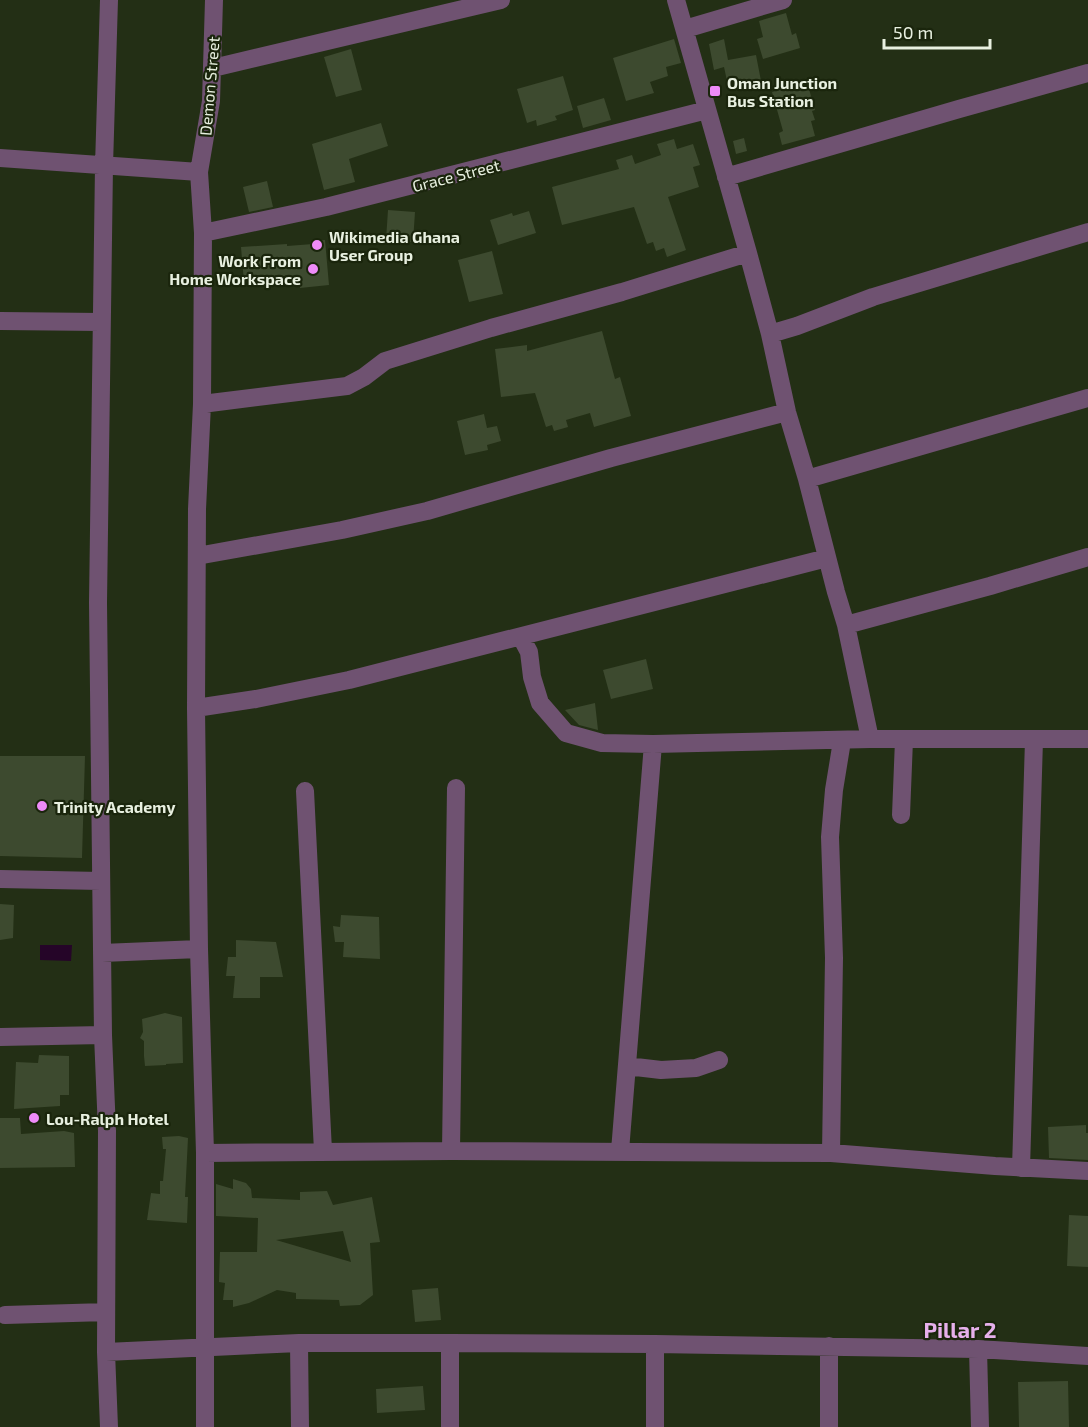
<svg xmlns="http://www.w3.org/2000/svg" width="1088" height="1427" viewBox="0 0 1088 1427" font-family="'Exo 2',sans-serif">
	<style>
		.water { fill: #250528 }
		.building { fill: #3d4a2f; fill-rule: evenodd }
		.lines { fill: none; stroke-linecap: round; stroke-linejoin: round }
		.minor { stroke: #6f5271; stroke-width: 18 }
		.poi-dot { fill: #ee8bf8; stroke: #1a250c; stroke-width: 2 }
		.labels { text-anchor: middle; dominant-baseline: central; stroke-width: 4.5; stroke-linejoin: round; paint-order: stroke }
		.poi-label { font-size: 16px; font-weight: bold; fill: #e8f0e0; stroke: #1a250c; text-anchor: start }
		.street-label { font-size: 16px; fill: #e8f0e0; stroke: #1a250c }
		.district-label { font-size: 22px; font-weight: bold; fill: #e6b0eb; stroke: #1a250c }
	</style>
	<rect width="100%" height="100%" fill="#232f15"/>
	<path class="water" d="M40,945H72L71,961L40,960Z"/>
	<path class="building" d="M786,13L792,35L796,33L800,48L763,59L757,39L763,37L759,21Z
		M674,39L681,63L666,67L668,76L650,82L654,93L626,101L613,58Z
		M724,39L728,60L756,55L761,81L729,90L724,67L714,70L709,44Z
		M351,49L362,90L336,97L324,57Z
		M563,76L573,110L555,116L557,120L537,126L536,120L527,123L517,89Z
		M807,82L815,110L812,111L815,120L811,121L815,136L782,145L779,133L783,131L772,92Z
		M604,98L611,120L583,128L577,106Z
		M381,123L388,146L349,159L355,182L324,190L312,144Z
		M744,138L747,151L736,154L733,141Z
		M674,139L677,149L693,144L700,165L693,167L699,187L668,197L686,250L667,257L664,248L656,251L653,242L647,244L634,207L562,225L552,187L619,169L616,160L632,155L635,164L661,155L657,144Z
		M267,181L273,207L249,212L243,187Z
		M388,210L415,212L413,242L386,240Z
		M529,211L536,233L498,245L490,220L512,213L513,216Z
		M325,240L329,285L300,288L299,278L244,282L241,247L287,244V246L313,244V241Z
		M492,251L503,294L469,302L458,260Z
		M602,331L615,379L620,377L631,416L594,427L590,413L566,420L568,427L554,431L552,425L546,427L535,393L501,397L495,349L527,345V351Z
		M484,414L487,428L497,426L501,441L487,445L488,450L465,455L457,421Z
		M646,659L653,689L611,699L603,670Z
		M595,703L598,730L579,725L565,710Z
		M0,756H85L82,858L0,856Z
		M0,904L14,905L13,938L0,940Z
		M341,915L379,917L380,959L343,957L344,942H335L333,926L340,927Z
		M236,940L276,942L283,977H260V998H233L235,976H226L228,957H236Z
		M165,1013L182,1017L183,1063L166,1064V1065L145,1066L144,1056V1041L140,1038L143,1032L142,1019Z
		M39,1055L69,1056V1095H60V1106L14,1109L16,1062L38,1063Z
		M0,1118H20L21,1134L64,1131L74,1133L75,1167L0,1168Z
		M1086,1125V1133H1088V1160L1049,1158L1048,1127Z
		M179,1136L188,1138L185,1197H188L187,1223L147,1220L151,1193L160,1194V1181H163L166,1149H163L162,1137Z
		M233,1179L246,1183L251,1189L252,1198L300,1200V1192L327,1191L333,1205L372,1197L380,1242L370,1243L373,1295L360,1305L340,1306L339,1300L296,1299V1293L277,1290L249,1303L233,1307V1300H223L225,1283L219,1282L220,1252H257L258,1218L216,1216V1184L233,1189ZM343,1231L351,1262L276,1240Z
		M1069,1215L1088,1216V1267L1067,1266Z
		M438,1288L441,1320L415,1322L412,1290Z
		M1068,1381L1069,1427H1019L1018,1382Z
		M423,1386L425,1410L377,1413L376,1389Z"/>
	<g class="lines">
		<path class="minor" d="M676,0L748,253L770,334L787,412L807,479L836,592L846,625L870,739
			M685,29L783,0
			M213,68L501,0
			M0,158L199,172
			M726,177L959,109L1088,73
			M203,233L326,207L707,110
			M0,321L101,322
			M770,334L797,326L873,297L1088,232
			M202,404L347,386L364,377L385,361L491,328L622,292L748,253
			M807,479L1088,398
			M197,556L342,530L427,511L611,458L787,412
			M846,625L990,586L1088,557
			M521,637L529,652L532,677L540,703L566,733L602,743L653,744L870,739H1088
			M196,708L256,699L349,680L827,558
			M305,791L323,1151
			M901,815L904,740
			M0,879L101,881
			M102,953L199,949
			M0,1037L103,1035
			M627,1066L661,1070L696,1068L719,1060
			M451,1151L456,788
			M620,1151L653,744
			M205,1153L451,1151L831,1153L995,1166L1088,1171
			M831,1153L834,958L830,837L834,790L842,741
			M1021,1168L1034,740
			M5,1315L106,1312
			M299,1343L300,1427
			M450,1343V1427
			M829,1346V1427
			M978,1349L980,1427
			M106,1352L299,1343H450L655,1344L978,1349L1088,1356
			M109,1427L106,1352L107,1131L103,1035L98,603L104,166L109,0
			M205,1427V1153L199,949L196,708L197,509L202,404L203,233L199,172L211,101L214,0
			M655,1427V1344"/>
	</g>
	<g class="poi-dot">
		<rect x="709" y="85" width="12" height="12" rx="3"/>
		<circle cx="317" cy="245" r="6"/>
		<circle cx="313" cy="269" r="6"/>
		<circle cx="42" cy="806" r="6"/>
		<circle cx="34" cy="1118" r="6"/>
	</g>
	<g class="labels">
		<g class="poi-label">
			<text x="727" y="82">Oman Junction<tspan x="727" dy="18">Bus Station</tspan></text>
			<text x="329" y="236">Wikimedia Ghana<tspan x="329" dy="18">User Group</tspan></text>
			<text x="301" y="260" text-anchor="end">Work From<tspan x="301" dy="18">Home Workspace</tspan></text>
			<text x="54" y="806">Trinity Academy</text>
			<text x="46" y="1118">Lou-Ralph Hotel</text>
		</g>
		<g class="street-label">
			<text transform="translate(209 86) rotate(-85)">Demon Street</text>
			<text transform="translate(456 175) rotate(-14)">Grace Street</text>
		</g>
		<g class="district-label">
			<text x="960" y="1329">Pillar 2</text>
		</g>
	</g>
	<path d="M884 39v9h106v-9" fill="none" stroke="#e8f0e0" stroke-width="3"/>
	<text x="893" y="39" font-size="18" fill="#e8f0e0" stroke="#1a250c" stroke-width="4.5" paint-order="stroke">50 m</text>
</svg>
